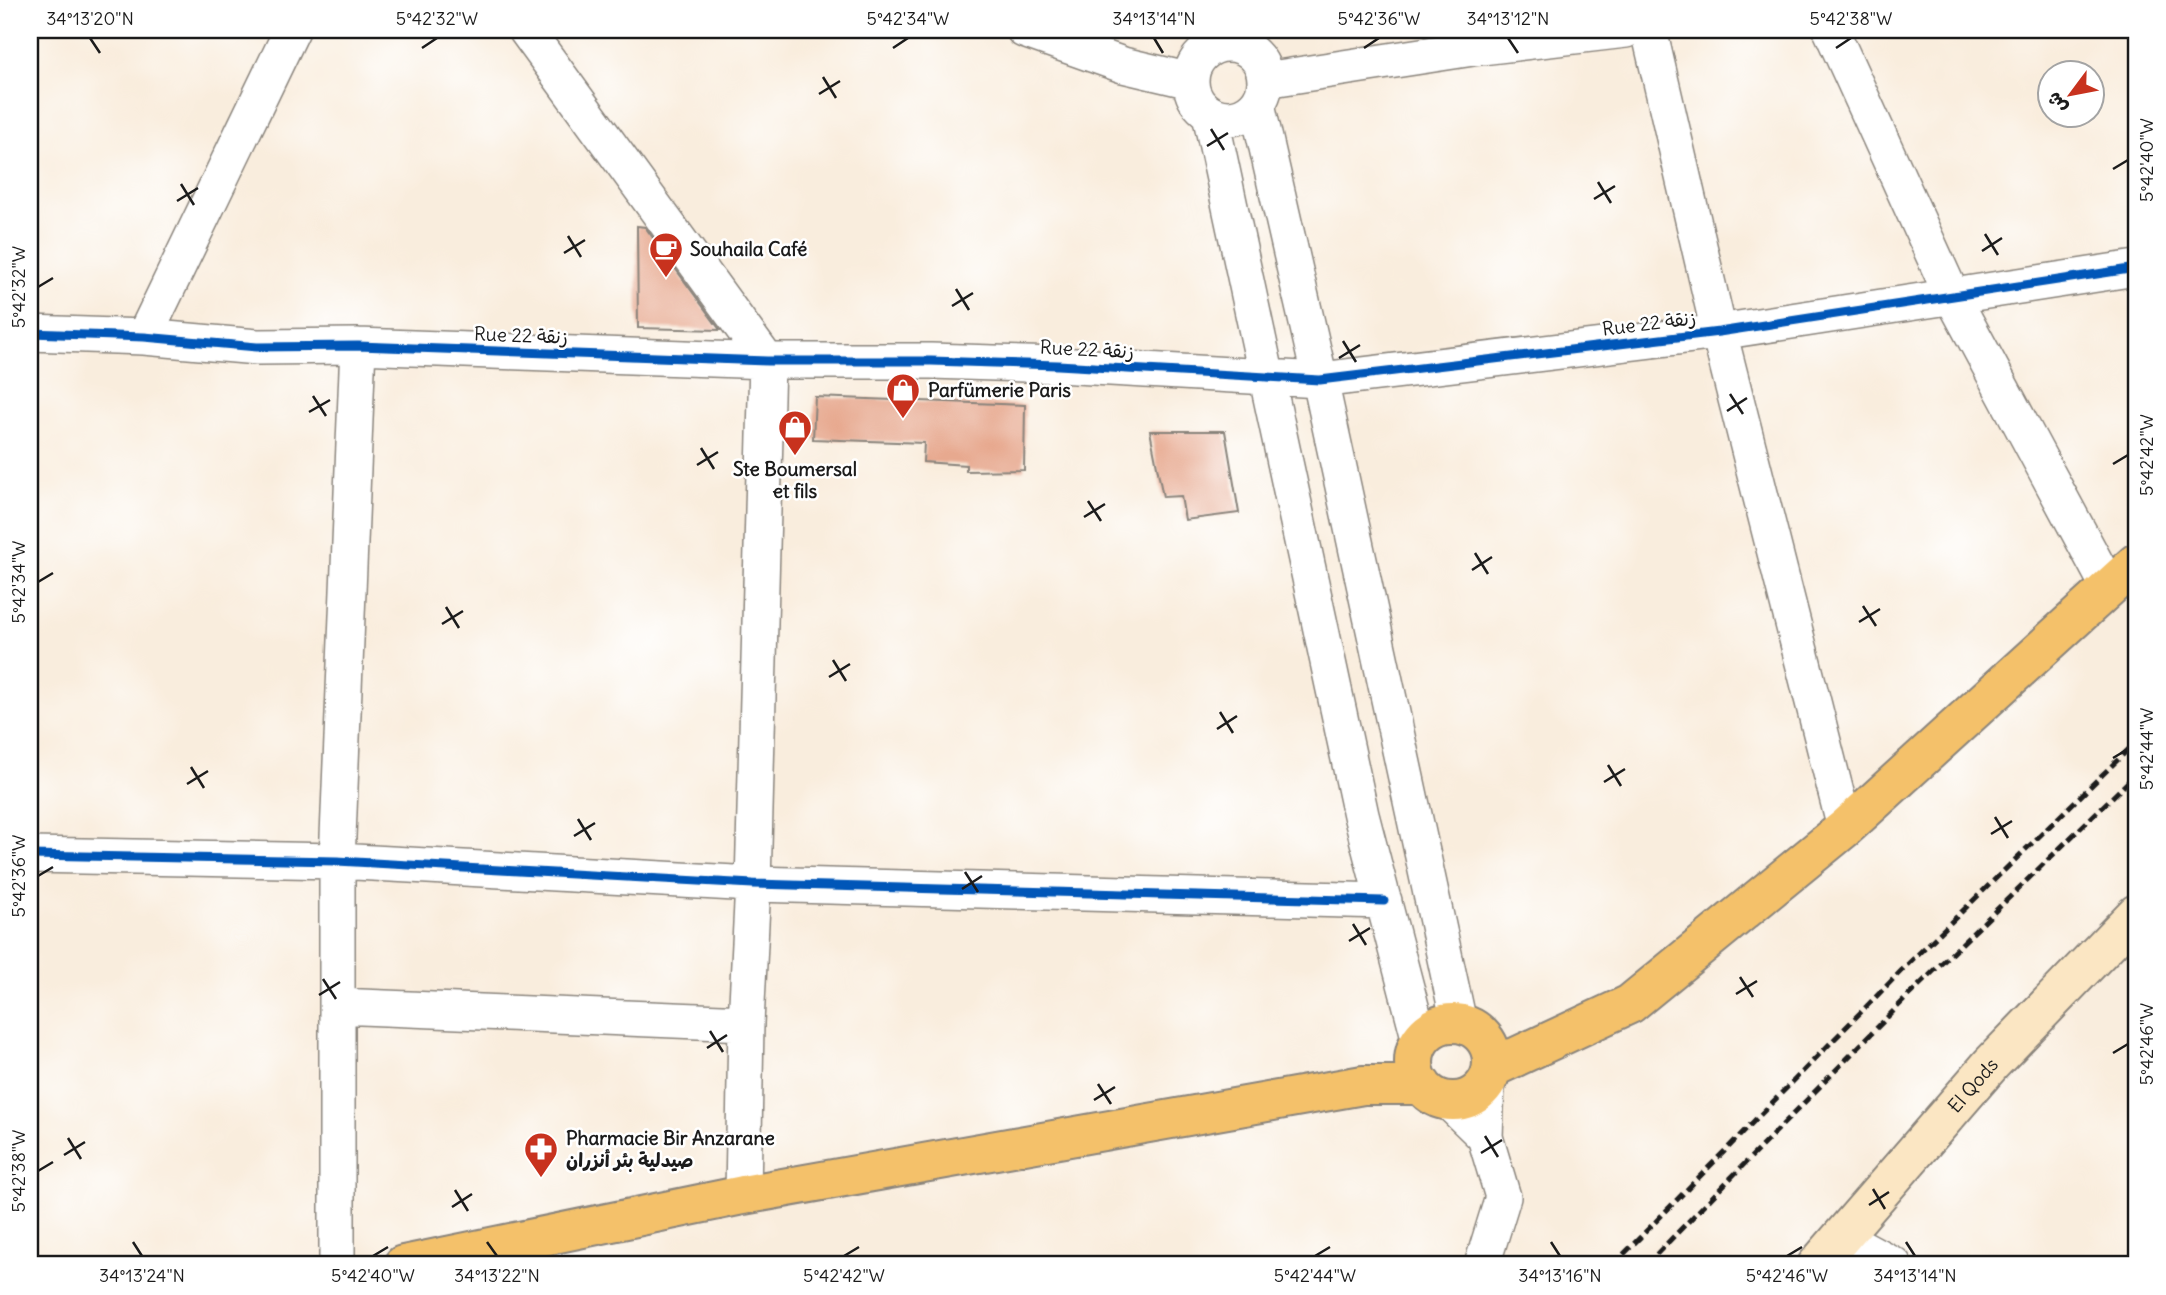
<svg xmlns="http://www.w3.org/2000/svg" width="2166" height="1295" viewBox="0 0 2166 1295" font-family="Delius,'Playpen Sans Arabic',sans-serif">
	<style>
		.building { fill: #e7a98f }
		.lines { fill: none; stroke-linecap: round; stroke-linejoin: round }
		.street-casing { stroke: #8a847c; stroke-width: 38 }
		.secondary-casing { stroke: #8a847c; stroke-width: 42 }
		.primary-casing { stroke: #8a847c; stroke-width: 42 }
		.street { stroke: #fff; stroke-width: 35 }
		.secondary { stroke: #fbe6c3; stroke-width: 38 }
		.primary { stroke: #f4c16a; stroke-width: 38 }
		.rail { stroke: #1c1c1c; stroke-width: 5; stroke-dasharray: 10 5; stroke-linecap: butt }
		.cycleway-casing { stroke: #fff; stroke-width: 13 }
		.cycleway { stroke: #0057b8; stroke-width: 9 }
		.ticks { fill: none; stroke: #1c1c1c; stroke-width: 2.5 }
		.labels { text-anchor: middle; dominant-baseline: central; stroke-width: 5; stroke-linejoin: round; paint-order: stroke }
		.poi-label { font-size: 19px; font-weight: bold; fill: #1c1c1c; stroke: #fff; text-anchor: start }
		.street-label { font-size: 19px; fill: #1c1c1c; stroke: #fff }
		.neatline { fill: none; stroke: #1c1c1c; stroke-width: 2.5 }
		.ticks-label { font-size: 18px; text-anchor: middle; fill: #1c1c1c }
	</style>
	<rect width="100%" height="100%" fill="#fff"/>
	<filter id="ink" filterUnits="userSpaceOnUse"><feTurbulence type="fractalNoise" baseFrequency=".0143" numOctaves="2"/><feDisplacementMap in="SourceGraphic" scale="14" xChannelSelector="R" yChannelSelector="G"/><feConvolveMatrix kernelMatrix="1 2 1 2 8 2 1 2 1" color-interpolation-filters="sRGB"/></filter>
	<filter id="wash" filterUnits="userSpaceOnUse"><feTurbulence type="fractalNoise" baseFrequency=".00686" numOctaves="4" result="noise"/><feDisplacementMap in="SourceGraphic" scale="28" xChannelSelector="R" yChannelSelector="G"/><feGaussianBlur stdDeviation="1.57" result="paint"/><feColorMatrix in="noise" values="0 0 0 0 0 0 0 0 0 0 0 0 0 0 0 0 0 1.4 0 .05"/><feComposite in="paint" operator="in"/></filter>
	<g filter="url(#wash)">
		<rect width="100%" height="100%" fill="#f9eddd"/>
		<g id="blocks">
			<path class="building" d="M637,226L645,227L720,330L638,328Z
				M815,397L1025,405L1024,470L966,471V465L923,462L924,443L813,439Z
				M1150,431H1225L1239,513L1185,520L1181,496L1163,497Z"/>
		</g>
	</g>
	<g filter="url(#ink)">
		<use href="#blocks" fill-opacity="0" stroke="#8a847c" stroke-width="2"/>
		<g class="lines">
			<g class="street-casing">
				<path id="street" d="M526,30L767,361L753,884L746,1023L743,1195
					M1024,30L1123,65L1191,81
					M1649,30L1719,332L1845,828
					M1831,30L1953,298L2109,588
					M1191 81a37 37 0 1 1 74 0a37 37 0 1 1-74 0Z
					M1265,80L1473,48L1626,30
					M1257,104L1320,380L1459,1023
					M1210,114L1361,815L1420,1041
					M30,333L144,337L257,347L358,346L767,361H931L1058,365L1320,380L1719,332L2136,268
					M144,337L292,30
					M30,855L337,861L753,884L1384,901
					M337,1006L746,1023
					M1447,1100L1485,1137L1487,1082
					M1842,1237L1894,1265
					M337,1265V861L358,346
					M1482,1265L1503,1197L1485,1137"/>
			</g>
			<g class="secondary-casing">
				<g id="secondary">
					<path id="s1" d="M1817,1265L1991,1064L2136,914"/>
				</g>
			</g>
			<g class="primary-casing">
				<path id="primary" d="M1414 1062a39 39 0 1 1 78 0a39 39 0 1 1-78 0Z
					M1492,1068L1630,1004L1845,828L2136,563
					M403,1265L743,1195L1363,1085H1422"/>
			</g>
			<use href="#street" class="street"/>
			<use href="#secondary" class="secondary"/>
			<use href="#primary" class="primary"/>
			<path class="rail" d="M1613,1265L1908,964L2136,742
				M1646,1265L1908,996L2136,774"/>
			<g class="cycleway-casing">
				<path id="cycleway" d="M30,333L144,337L257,347L358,346L767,361H931L1058,365L1320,380L1719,332L2136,268
					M30,855L337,861L753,884L1384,901"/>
			</g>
			<use href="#cycleway" class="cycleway"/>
		</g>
	</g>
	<path class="ticks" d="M90,38L100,53M1154,38L1163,53M1508,38L1518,53M422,48L437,38M893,48L908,38M1364,48L1379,38M1836,48L1851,38M823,77L836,98M819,94L840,81M1211,129L1224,150M1207,146L1228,133M2113,169L2128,160M1598,182L1611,203M181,184L194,205M1594,199L1615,186M177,201L198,188M1985,234L1998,255M568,236L581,257M1982,251L2002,238M564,253L585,240M38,287L53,278M956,289L969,310M952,306L973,293M1343,341L1356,362M1339,358L1360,345M1730,394L1743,414M313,396L326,416M1727,411L1747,398M309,412L330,400M701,448L714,469M2113,464L2128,455M697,465L718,452M1088,501L1101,521M1084,517L1105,504M1475,553L1488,574M1472,570L1492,557M38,582L53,573M1863,606L1876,626M446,607L459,628M1859,622L1880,609M442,624L463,611M833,660L846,681M829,677L850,664M1220,712L1233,733M1217,729L1237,716M2113,758L2128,749M1608,765L1621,786M191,767L204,788M1604,782L1625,769M187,784L208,771M1995,817L2008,838M578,819L591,840M1991,834L2012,821M574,836L595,823M965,872L978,892M38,876L53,867M962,889L982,876M1353,924L1366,945M1349,941L1370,928M1740,977L1753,997M323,979L336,999M1736,994L1757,981M319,995L340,982M710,1031L723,1052M707,1048L727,1035M2113,1053L2128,1044M1098,1084L1111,1104M1094,1100L1115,1087M1485,1136L1498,1157M68,1138L81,1159M1481,1153L1502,1140M64,1155L85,1142M38,1171L53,1162M1873,1189L1885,1209M455,1190L468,1211M1869,1205L1889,1192M452,1207L472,1194M133,1242L142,1256M487,1242L497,1256M1551,1242L1560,1256M1906,1242L1915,1256M373,1256L388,1247M844,1256L859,1247M1315,1256L1330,1247M1787,1256L1802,1247"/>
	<defs>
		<g id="cafe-pin" transform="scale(1.75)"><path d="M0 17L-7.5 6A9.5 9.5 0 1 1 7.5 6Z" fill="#c8321e" stroke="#fff"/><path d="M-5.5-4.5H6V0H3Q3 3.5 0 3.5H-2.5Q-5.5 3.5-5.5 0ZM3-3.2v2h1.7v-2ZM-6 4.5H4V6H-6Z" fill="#fff"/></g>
		<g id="shop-pin" transform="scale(1.75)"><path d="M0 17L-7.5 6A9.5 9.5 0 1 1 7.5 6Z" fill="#c8321e" stroke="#fff"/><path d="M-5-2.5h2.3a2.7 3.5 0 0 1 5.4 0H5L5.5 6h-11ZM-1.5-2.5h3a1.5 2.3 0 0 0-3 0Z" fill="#fff"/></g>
		<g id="pharmacy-pin" transform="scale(1.75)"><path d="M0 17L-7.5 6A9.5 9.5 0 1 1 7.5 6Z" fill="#c8321e" stroke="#fff"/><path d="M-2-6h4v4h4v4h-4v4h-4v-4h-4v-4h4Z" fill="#fff"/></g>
	</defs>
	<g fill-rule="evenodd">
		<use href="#cafe-pin" x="666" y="249"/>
		<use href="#shop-pin" x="903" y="390"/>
		<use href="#shop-pin" x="795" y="427"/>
		<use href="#pharmacy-pin" x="541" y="1149"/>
	</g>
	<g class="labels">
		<g class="poi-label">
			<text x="690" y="249">Souhaila Café</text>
			<text x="928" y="390">Parfümerie Paris</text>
			<text x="795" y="469" text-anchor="middle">Ste Boumersal<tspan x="795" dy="22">et fils</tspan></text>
			<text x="566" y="1138">Pharmacie Bir Anzarane<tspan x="566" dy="22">صيدلية بئر أنزران</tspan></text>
		</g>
		<g class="street-label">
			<text transform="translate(1649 323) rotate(-7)">Rue 22 زنقة</text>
			<text transform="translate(521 335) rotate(2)">Rue 22 زنقة</text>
			<text transform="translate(1087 349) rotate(3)">Rue 22 زنقة</text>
			<text stroke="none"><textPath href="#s1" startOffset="238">El Qods</textPath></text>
		</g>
	</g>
	<rect width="2166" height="1295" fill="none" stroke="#fff" stroke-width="77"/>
	<g transform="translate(2071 94) rotate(238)"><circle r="33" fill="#ffffff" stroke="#a4a4a4" stroke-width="2"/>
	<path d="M0-5L12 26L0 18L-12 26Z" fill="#c8321e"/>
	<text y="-10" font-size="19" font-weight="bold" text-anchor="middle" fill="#1c1c1c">ش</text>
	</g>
	<rect x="38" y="38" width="2090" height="1218" class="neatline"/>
	<g class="ticks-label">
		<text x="90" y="25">34°13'20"N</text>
		<text x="437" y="25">5°42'32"W</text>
		<text x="908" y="25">5°42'34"W</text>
		<text x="1154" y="25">34°13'14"N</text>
		<text x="1379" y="25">5°42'36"W</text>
		<text x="1508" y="25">34°13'12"N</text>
		<text x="1851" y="25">5°42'38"W</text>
		<text transform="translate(2147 160) rotate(-90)" y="6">5°42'40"W</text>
		<text transform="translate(19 287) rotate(-90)" y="6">5°42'32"W</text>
		<text transform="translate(2147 455) rotate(-90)" y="6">5°42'42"W</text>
		<text transform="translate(19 582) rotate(-90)" y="6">5°42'34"W</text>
		<text transform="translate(2147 749) rotate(-90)" y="6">5°42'44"W</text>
		<text transform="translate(19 876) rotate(-90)" y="6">5°42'36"W</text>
		<text transform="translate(2147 1044) rotate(-90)" y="6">5°42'46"W</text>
		<text transform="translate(19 1171) rotate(-90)" y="6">5°42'38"W</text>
		<text x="142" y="1282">34°13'24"N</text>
		<text x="373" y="1282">5°42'40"W</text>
		<text x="497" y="1282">34°13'22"N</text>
		<text x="844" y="1282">5°42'42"W</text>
		<text x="1315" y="1282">5°42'44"W</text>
		<text x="1560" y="1282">34°13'16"N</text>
		<text x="1787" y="1282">5°42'46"W</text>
		<text x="1915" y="1282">34°13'14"N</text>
	</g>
</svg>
